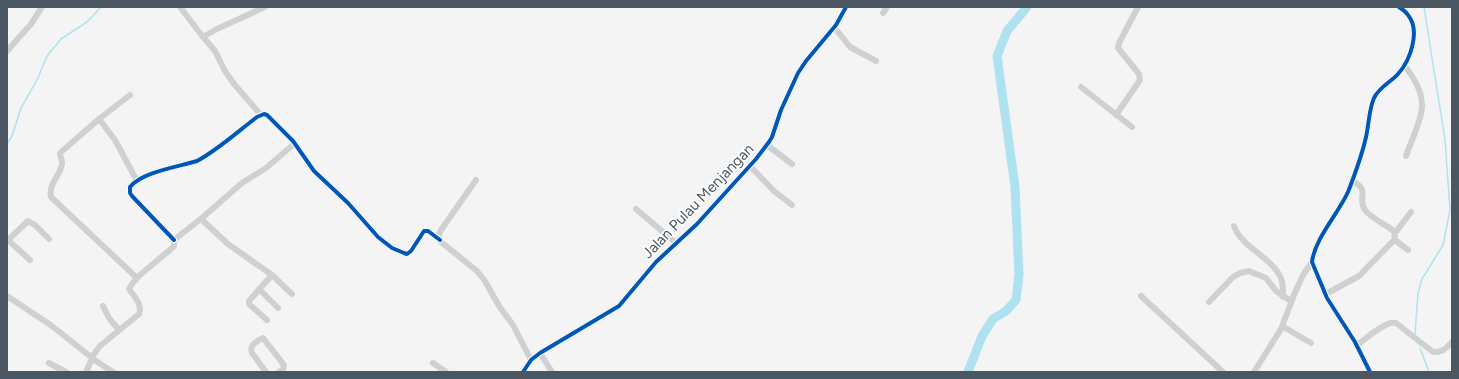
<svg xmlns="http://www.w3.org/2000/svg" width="1459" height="379" viewBox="0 0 1459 379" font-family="Figtree,sans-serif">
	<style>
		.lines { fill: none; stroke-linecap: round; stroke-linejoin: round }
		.stream { stroke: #aee2f0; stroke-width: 1.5 }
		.river { stroke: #aee2f0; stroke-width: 9 }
		.minor { stroke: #ced0d2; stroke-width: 6 }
		.cycleway-casing { stroke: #fff; stroke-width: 6 }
		.cycleway { stroke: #0057b8; stroke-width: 4 }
		.labels { text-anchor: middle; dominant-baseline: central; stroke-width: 3; stroke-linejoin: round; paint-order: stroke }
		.street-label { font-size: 15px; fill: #4a5661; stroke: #fff }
	</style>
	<rect width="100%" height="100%" fill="#f4f4f4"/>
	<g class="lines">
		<path class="stream" d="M7,144L12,136L21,108L37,80L47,56L61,39L87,22L101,7
			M1415,335L1418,293L1422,279L1443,245L1450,210L1445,140L1424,7
			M1420,348L1429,372"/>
		<path class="river" d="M968,372L982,336L993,319L1006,311L1016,300L1019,274L1015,187L997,56L1007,31L1027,7"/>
		<path class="minor" d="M180,7L203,37
			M883,13L887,7
			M834,27L850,47L876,61
			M7,51L31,24L42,7
			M1404,65C1412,75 1422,91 1422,105C1423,117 1410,144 1406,156
			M1081,87L1132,127
			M130,95L99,119L60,153C60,157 62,160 62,163C62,174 48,183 51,197L137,278
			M261,115L234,84L225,71L215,51L203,37L217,29L265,7
			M1116,115L1140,80L1139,74L1118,48L1119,43L1138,7
			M99,119L115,140L137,181
			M767,145L792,164
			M750,166L774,191L792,205
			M476,180L441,230C438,235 438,238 441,242L477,271L485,281L499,306L513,325L531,360
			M1352,180C1372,193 1356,197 1365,210C1372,219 1385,224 1394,231L1395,240L1408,250
			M636,209L676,243
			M201,219L228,244L272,275L249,301V304L267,320
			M1234,226C1243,250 1274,257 1282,281C1283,285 1283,291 1283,297
			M1395,233L1411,212
			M8,240L30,260
			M174,240L132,196L130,193V187C142,172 178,167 197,161C219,149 237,132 257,117L264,114L267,115L293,141L314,171L348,203L378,237L392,248L404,253L407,254L411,251L424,231H428L440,240
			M7,241L28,221L35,225L49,239
			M272,275L292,294
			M259,289L278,308
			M1326,294L1359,276L1395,239
			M7,296L52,326L96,361L113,372
			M1141,296L1223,372
			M1209,302L1233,277L1240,273L1249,271L1266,278L1276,291L1291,301
			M103,306L109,318L119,330
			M1282,326L1311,343
			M1357,345C1367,338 1385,321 1396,323L1433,352C1442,353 1446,348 1452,342
			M540,353L552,372
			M49,363L66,372
			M433,363L446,372
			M86,372L94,354L100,346L139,314C143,305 134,296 129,289L132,284L140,275L171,249L174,246V240L203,217L242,183L266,168L294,144
			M266,372L252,353C249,345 257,341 263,338L284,365L283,369L279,372
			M523,372L531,360L540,353L619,306L656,262L697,224L756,159L769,142L772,137L781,110L798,73L806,61L836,25L846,7
			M1254,372L1281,329L1294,295L1303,275L1312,262
			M1370,372L1355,342L1327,298L1312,262C1315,238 1338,214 1348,192C1355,174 1362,155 1366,137C1369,124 1369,109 1374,98C1379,87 1391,82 1398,74C1410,61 1421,31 1408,15C1406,12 1402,9 1399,7"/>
		<g class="cycleway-casing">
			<path id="cycleway" d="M174,240L132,196L130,193V187C142,172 178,167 197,161C219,149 237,132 257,117L264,114L267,115L293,141L314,171L348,203L378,237L392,248L404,253L407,254L411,251L424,231H428L440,240
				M523,372L531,360L540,353L619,306L656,262L697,224L756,159L769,142L772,137L781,110L798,73L806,61L836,25L846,7
				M1370,372L1355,342L1327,298L1312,262C1315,238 1338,214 1348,192C1355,174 1362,155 1366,137C1369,124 1369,109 1374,98C1379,87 1391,82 1398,74C1410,61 1421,31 1408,15C1406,12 1402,9 1399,7"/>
		</g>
		<use href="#cycleway" class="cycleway"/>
	</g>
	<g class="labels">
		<g class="street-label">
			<text transform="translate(698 201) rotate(-46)">Jalan Pulau Menjangan</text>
		</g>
	</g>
	<rect width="1459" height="379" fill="none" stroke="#4a5661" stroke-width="16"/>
</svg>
